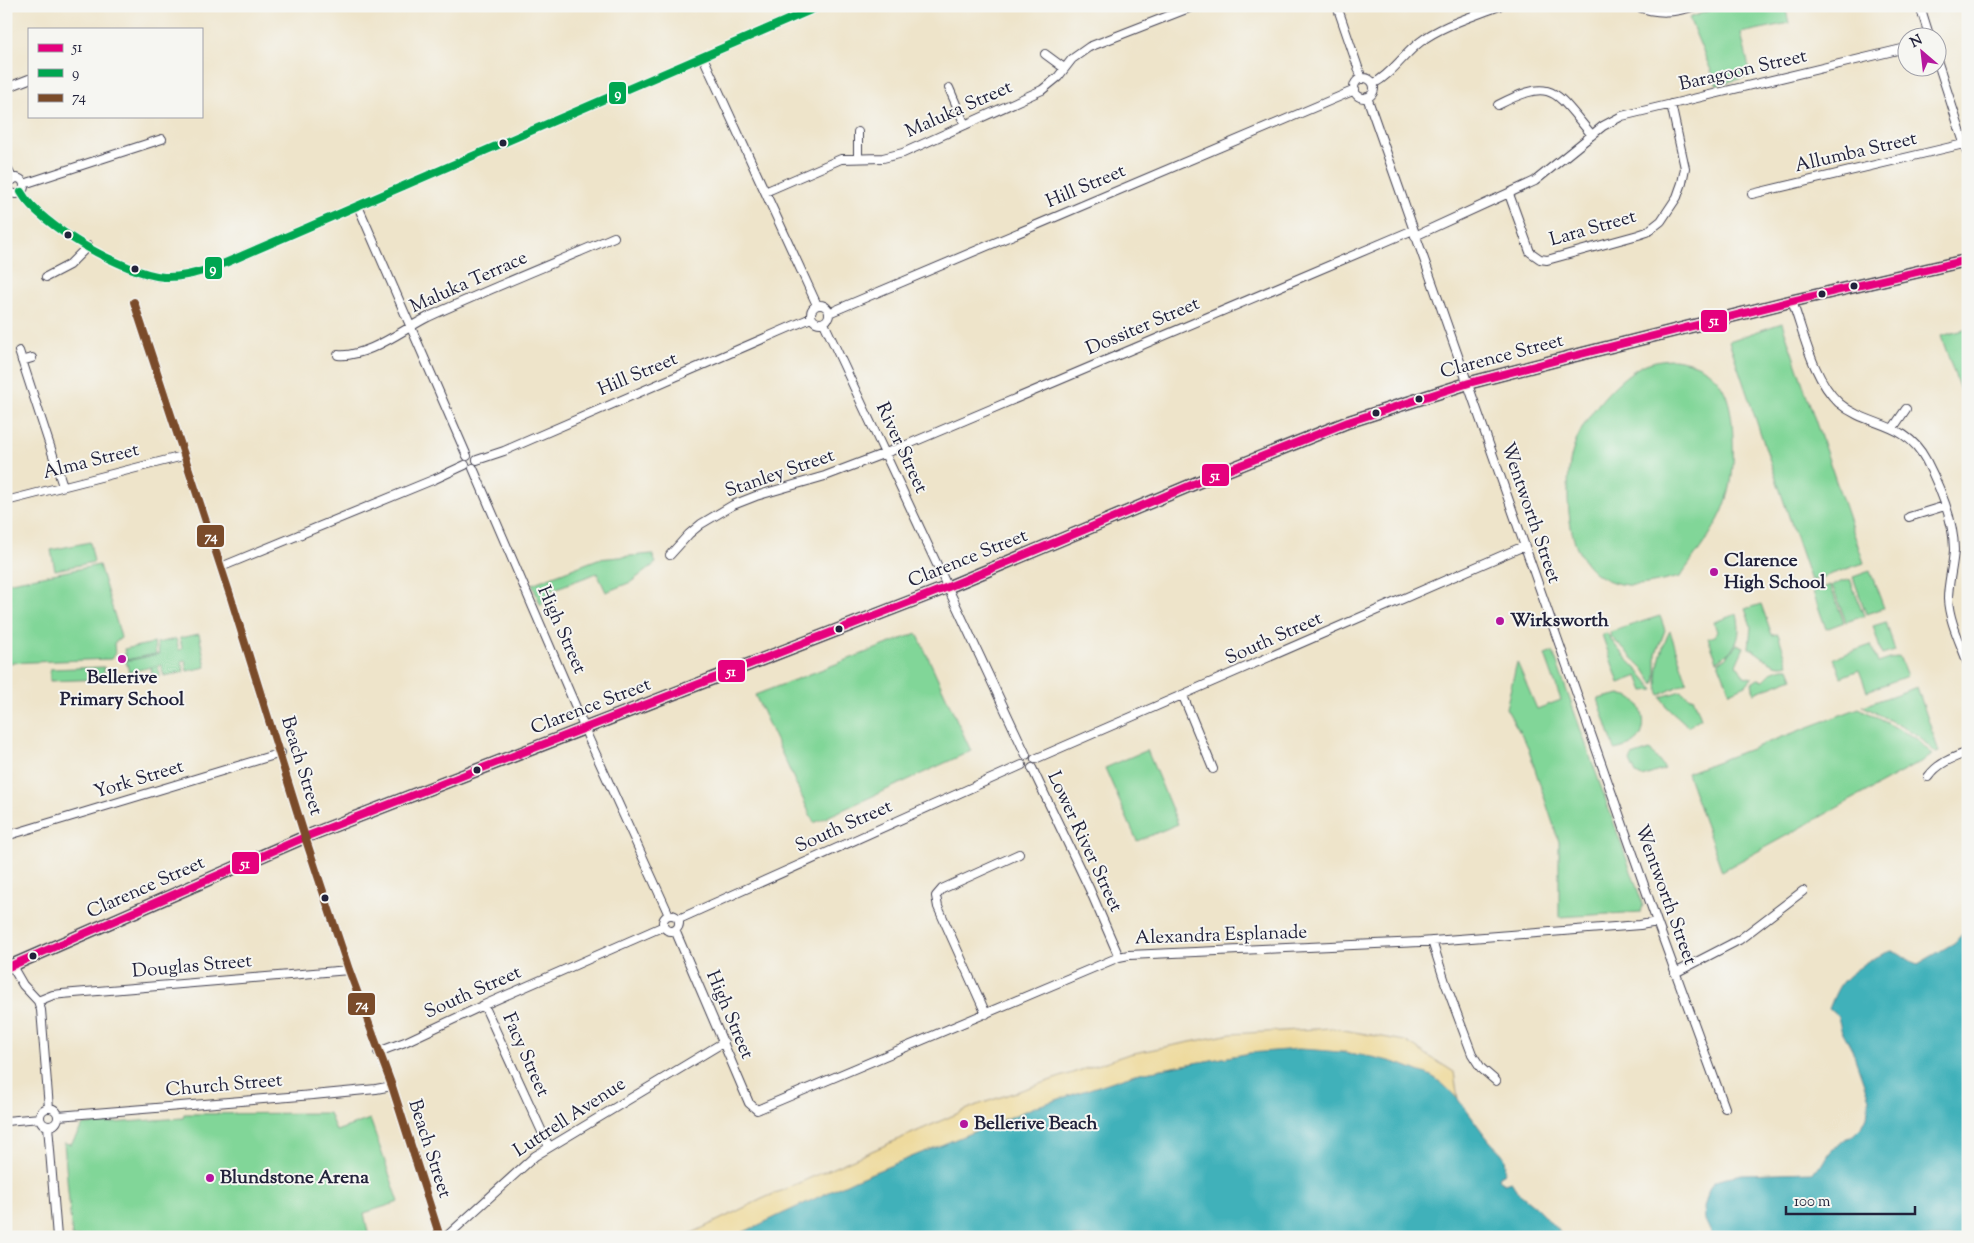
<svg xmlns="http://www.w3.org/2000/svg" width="1974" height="1243" viewBox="0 0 1974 1243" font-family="'Sorts Mill Goudy',serif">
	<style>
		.green { fill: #81d698; stroke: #527c6a }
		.sand { fill: #eeda9e; stroke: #887e6c }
		.water { fill: #41b1ba; stroke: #326a7a }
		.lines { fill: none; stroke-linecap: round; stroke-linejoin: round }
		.minor-casing { stroke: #413f50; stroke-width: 10 }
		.secondary-casing { stroke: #413f50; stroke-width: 14 }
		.minor { stroke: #fff; stroke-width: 8 }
		.secondary { stroke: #fde5c5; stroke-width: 11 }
		.bus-1-casing { stroke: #f6f6f2; stroke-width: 11 }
		.bus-2-casing { stroke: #f6f6f2; stroke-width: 11 }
		.bus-3-casing { stroke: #f6f6f2; stroke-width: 11 }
		.bus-1 { stroke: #e5007d; stroke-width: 8 }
		.bus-2 { stroke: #00a651; stroke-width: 8 }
		.bus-3 { stroke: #7a4b2a; stroke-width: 8 }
		.bus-dot { fill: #22223b; stroke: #f6f6f2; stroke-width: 2 }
		.poi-dot { fill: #b5179e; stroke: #f6f6f2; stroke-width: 2 }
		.labels { text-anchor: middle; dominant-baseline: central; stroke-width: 4; stroke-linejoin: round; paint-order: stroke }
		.street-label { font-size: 19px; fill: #22223b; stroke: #f6f6f2 }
		.poi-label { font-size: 19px; font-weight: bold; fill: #22223b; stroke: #f6f6f2; text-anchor: start }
		.line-badge { stroke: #f6f6f2; stroke-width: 2 }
		.badge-label { font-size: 14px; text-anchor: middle; font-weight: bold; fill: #fff }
	</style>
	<rect width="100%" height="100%" fill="#f6f6f2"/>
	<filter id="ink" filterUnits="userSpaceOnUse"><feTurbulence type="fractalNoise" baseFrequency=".02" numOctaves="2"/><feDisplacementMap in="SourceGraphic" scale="10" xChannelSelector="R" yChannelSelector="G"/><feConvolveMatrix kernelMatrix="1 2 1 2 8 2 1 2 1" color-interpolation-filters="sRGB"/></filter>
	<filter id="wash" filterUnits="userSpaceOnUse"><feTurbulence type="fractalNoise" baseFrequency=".0096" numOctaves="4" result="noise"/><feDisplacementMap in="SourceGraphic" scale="20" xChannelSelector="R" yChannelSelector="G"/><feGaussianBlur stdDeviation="1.12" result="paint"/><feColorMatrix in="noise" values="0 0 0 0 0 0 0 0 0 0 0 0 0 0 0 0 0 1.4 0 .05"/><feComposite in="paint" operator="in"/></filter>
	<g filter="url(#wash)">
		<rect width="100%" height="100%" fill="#eee4ca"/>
		<path class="green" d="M1721,6H1785L1789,23L1741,33L1751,76L1717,85L1689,18Z
			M1782,323L1864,563L1811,581L1729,341Z
			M1968,329V413L1941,336Z
			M1674,359C1722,365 1732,396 1733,439C1734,464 1733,486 1723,510C1713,534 1694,556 1680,577C1660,581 1640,588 1620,584C1578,575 1570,536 1568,500C1568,482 1568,464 1574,447C1584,417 1613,382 1641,366C1652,361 1663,359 1674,359Z
			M90,542L94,562L55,570L51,550Z
			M652,554L656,563L631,582L606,592L597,573L549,591L541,606L532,584L598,559Z
			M99,565L120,633L121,638L114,643L115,655L111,659L6,663V583Z
			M1870,571L1884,608L1866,614L1853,577Z
			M1850,579L1864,616L1846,622L1832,585Z
			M1830,585L1844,622L1826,629L1813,592Z
			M1761,604L1772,635L1778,634L1788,664C1772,669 1762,654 1749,648L1751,626L1745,609Z
			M1737,614C1742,637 1738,648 1717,661L1708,638L1714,636L1717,632L1714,622Z
			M1660,616L1665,630L1656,654V676L1654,685L1644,669L1611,637L1610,632Z
			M1886,622L1895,651L1882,655L1873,626Z
			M1670,631L1687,682L1660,695C1652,680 1662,645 1670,631Z
			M917,633L971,751L814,823L755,695Z
			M1607,633C1619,655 1640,669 1654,690L1644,691L1638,676L1619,683L1602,635Z
			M199,634L206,667L187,671L185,660L181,661L184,672L164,676L161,665L158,666L160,676L153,678L151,668L156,666L129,672L126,661L159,654L157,643L176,639L179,650L182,649L180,638Z
			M154,643L156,654L126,660L124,649Z
			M1737,644L1744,647L1736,665L1739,667L1744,676L1752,678L1746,685L1730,692L1718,662L1726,658Z
			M1871,645L1878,663L1899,656L1907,676L1867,691L1859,670L1841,677L1834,658Z
			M1553,652L1643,905L1641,912L1559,917V842L1527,745L1506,708L1517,662L1537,709L1561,700L1545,655Z
			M104,667V679L50,681V669Z
			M1783,668H1789L1793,678L1754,693L1752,683L1758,679L1764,680L1773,671Z
			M1917,687L1939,752L1936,753L1917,735L1863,706Z
			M1681,691L1690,698L1693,697L1701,718L1688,726L1667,707L1661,697Z
			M1620,694C1625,696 1631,696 1635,700C1645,711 1648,734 1634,743C1629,747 1621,748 1615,750L1598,699Z
			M1859,708L1917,739L1933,755L1722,871L1687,773Z
			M1147,750L1178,824L1137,841L1105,768Z
			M1650,750L1665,769L1642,777L1636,774L1630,761L1632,756Z
			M329,1113L336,1131L370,1119L399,1202L364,1213L369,1237H72L64,1143L71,1144L83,1125L183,1118L184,1114Z"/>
		<path class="sand" d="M1332,1028L1405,1041L1454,1072L1458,1099L1435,1078L1403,1065L1345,1052L1250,1053L1135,1074L1035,1107L855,1180L733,1237H684L762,1199L977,1105L1129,1054L1231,1034Z"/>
		<path class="water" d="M1968,928V1237H1710L1711,1233L1705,1220L1704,1207L1709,1189L1713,1183L1722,1178L1742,1174L1812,1172L1823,1164L1830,1152L1843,1140L1853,1135L1863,1125L1867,1117L1869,1098L1851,1047L1841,1029L1838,1017L1829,1009C1833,999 1838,985 1846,978C1853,971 1884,950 1894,951C1902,953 1909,962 1918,964L1954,943Z
			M1298,1049C1339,1051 1380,1055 1418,1071C1424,1073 1431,1075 1436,1079C1458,1094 1471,1118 1488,1139C1499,1153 1510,1154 1504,1174L1499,1176L1498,1179L1504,1183L1511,1181C1518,1196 1528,1199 1539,1210C1548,1219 1555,1228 1564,1237H733L855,1180L1035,1107L1135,1074L1250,1053Z"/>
	</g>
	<g filter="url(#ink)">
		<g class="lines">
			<g class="minor-casing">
				<path id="minor" d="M1337,6L1362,79
					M1636,6C1657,14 1674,13 1695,6
					M1920,6L1930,38
					M1045,54L1064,68
					M703,57L817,305
					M1936,57L1968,155
					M1354 88a10 10 0 1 1 20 0a10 10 0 1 1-20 0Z
					M1373,84C1392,74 1403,55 1420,42C1440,26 1474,16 1499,6
					M6,88L29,79
					M949,88L965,125
					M1367,97L1657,922L1725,1108
					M1498,105C1554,76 1555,92 1592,135
					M858,158V132
					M6,166L13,180
					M8 186a8 8 0 1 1 16 0a8 8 0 1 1-16 0Z
					M24,184L162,139
					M21,192C40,226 126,274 164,277C182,278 199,272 216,267L820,6
					M765,192L841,159L883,158L903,153L1042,90L1058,77L1072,59L1089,47L1194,6
					M1509,194L1530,252L1540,259L1547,260L1638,235L1647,232L1661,221L1677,197L1682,183L1685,168L1671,104
					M1752,194L1968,143
					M358,206L467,456
					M1415,236L1535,181L1603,126L1622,116L1906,48
					M46,277L69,265L88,246
					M1792,301C1804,334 1813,379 1839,403C1868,428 1905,420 1926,460C1940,487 1954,519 1954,550C1953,567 1948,583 1948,599C1949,621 1961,644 1968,664
					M134,302L231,598L305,837L349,970L392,1086L440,1237
					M811 314a9 9 0 1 1 18 0a9 9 0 1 1-18 0Z
					M829,313L1355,90
					M824,323L1026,755
					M19,351L63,486
					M338,355C367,358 402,330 428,317C489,289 552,264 614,237
					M22,361L32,358
					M1893,428L1906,409
					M477,460L504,451L811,318
					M473,468L575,705L588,737L669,915
					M6,501L183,456
					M1909,517L1945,506
					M670,555L689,534L701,524L733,505L756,496L825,476L904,446L1413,230
					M221,567L435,479L465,465
					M1183,696L1213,769
					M1035,759L1524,546
					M1032,768L1090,890L1119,957
					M1928,777C1938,763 1952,758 1968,752
					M6,836L281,753
					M663 923a8 8 0 1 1 16 0a8 8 0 1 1-16 0Z
					M679,919L1022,765
					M675,930L749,1103L757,1110L1119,957L1129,955L1420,942L1640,925L1657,922
					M1432,941L1445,982L1472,1054L1481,1068L1496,1081
					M12,966L23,985L38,1001L41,1010L49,1108
					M1675,973L1739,940L1803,891
					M38,1001L53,995L62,994L349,970
					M484,1005L549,1147
					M986,1014L938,907L936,896L942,889L1019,854
					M378,1052L405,1042L484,1005L664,926
					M40 1117a9 9 0 1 1 18 0a9 9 0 1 1-18 0Z
					M58,1116L313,1095L376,1089L392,1086
					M6,1121L40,1118
					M48,1126L57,1237
					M446,1237L535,1156L724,1042"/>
			</g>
			<g class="secondary-casing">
				<path id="secondary" d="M6,968L305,837L948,587L1208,478L1348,422L1469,383L1569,357L1792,301L1968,260"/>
			</g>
			<use href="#minor" class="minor"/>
			<use href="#secondary" class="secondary"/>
			<g class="bus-1-casing">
				<path id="bus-1" d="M6,968L305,837L948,587L1208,478L1348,422L1469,383L1569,357L1792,301L1968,260"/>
			</g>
			<g class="bus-2-casing">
				<path id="bus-2" d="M21,192C40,226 126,274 164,277C182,278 199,272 216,267L820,6"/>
			</g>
			<g class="bus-3-casing">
				<path id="bus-3" d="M134,302L231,598L305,837L349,970L392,1086L440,1237"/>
			</g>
			<use href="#bus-1" class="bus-1"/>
			<use href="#bus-2" class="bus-2"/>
			<use href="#bus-3" class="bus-3"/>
		</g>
	</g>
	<g class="bus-dot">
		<circle cx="503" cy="143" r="4.5"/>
		<circle cx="68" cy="235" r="4.5"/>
		<circle cx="135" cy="269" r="4.5"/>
		<circle cx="1854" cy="286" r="4.5"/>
		<circle cx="1822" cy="294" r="4.5"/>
		<circle cx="1419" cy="399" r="4.5"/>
		<circle cx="1376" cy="413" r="4.5"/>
		<circle cx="839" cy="629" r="4.5"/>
		<circle cx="477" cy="770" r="4.5"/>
		<circle cx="325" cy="898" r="4.5"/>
		<circle cx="33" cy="956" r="4.5"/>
	</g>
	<g class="poi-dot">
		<circle cx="1714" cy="572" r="5"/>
		<circle cx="1500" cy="621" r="5"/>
		<circle cx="122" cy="659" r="5"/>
		<circle cx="964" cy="1124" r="5"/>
		<circle cx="210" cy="1178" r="5"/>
	</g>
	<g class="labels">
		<g class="street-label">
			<text transform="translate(1743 71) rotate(-13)">Baragoon Street</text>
			<text transform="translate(959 110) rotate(-24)">Maluka Street</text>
			<text transform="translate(1856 153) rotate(-13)">Allumba Street</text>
			<text transform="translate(1086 187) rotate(-23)">Hill Street</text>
			<text transform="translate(1593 229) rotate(-16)">Lara Street</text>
			<text transform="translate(469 283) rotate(-24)">Maluka Terrace</text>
			<text transform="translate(1143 327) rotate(-23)">Dossiter Street</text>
			<text transform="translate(1502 357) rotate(-15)">Clarence Street</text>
			<text transform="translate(638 375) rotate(-23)">Hill Street</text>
			<text transform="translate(901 448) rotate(65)">River Street</text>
			<text transform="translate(91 462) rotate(-14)">Alma Street</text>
			<text transform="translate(780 474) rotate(-19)">Stanley Street</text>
			<text transform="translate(1530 513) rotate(71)">Wentworth Street</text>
			<text transform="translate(968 559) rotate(-22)">Clarence Street</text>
			<text transform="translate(561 630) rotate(66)">High Street</text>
			<text transform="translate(1274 639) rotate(-24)">South Street</text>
			<text transform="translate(591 707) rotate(-21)">Clarence Street</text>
			<text transform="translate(301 766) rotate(73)">Beach Street</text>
			<text transform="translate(139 780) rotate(-17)">York Street</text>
			<text transform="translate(844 827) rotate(-24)">South Street</text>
			<text transform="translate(1084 842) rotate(65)">Lower River Street</text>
			<text transform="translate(146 888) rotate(-24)">Clarence Street</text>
			<text transform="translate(1665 895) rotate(70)">Wentworth Street</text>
			<text transform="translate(1221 936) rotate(-2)">Alexandra Esplanade</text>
			<text transform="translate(192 967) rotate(-5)">Douglas Street</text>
			<text transform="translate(473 993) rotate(-24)">South Street</text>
			<text transform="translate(729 1015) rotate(67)">High Street</text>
			<text transform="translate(525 1055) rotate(66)">Facy Street</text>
			<text transform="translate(224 1086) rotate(-5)">Church Street</text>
			<text transform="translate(570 1118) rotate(-33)">Luttrell Avenue</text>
			<text transform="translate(429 1149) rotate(72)">Beach Street</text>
		</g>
		<g class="poi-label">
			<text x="1724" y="561">Clarence<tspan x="1724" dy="22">High School</tspan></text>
			<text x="1510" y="621">Wirksworth</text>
			<text x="122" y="678" text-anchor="middle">Bellerive<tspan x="122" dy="22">Primary School</tspan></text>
			<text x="974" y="1124">Bellerive Beach</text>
			<text x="220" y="1178">Blundstone Arena</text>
		</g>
	</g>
	<g class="line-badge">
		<rect x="608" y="81" width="19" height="24" rx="5" fill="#00a651"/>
		<rect x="204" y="256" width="19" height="24" rx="5" fill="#00a651"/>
		<rect x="1700" y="309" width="28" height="24" rx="5" fill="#e5007d"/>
		<rect x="1201" y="463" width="29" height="24" rx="5" fill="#e5007d"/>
		<rect x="196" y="524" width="29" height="24" rx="5" fill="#7a4b2a"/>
		<rect x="717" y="659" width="29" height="24" rx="5" fill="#e5007d"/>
		<rect x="231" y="851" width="29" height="24" rx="5" fill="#e5007d"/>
		<rect x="347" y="992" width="29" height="24" rx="5" fill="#7a4b2a"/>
	</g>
	<g class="badge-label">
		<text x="618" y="98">9</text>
		<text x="213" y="273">9</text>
		<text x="1714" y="325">51</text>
		<text x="1215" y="480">51</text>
		<text x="211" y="541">74</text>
		<text x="731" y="676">51</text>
		<text x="245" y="868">51</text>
		<text x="362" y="1009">74</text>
	</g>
	<rect width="1974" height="1243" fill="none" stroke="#f6f6f2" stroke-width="25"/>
	<rect x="28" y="28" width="175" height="90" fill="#f6f6f2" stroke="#a1a1a9"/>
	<rect x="38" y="44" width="25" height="8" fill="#e5007d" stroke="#a1a1a9"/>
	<text x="72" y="52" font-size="15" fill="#22223b">51</text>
	<rect x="38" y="69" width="25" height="8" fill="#00a651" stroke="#a1a1a9"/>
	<text x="72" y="78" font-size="15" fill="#22223b">9</text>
	<rect x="38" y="94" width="25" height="8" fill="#7a4b2a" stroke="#a1a1a9"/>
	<text x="72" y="102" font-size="15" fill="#22223b">74</text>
	<g transform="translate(1922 52) rotate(332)"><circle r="24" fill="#f6f6f2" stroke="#a1a1a9"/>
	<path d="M0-4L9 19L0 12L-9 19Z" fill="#b5179e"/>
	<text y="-8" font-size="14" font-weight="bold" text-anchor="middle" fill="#22223b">N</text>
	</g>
	<path d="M1786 1206v8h129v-8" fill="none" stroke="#22223b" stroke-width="2.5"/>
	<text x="1794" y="1206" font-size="15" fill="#22223b" stroke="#f6f6f2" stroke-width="4" paint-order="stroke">100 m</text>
</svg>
